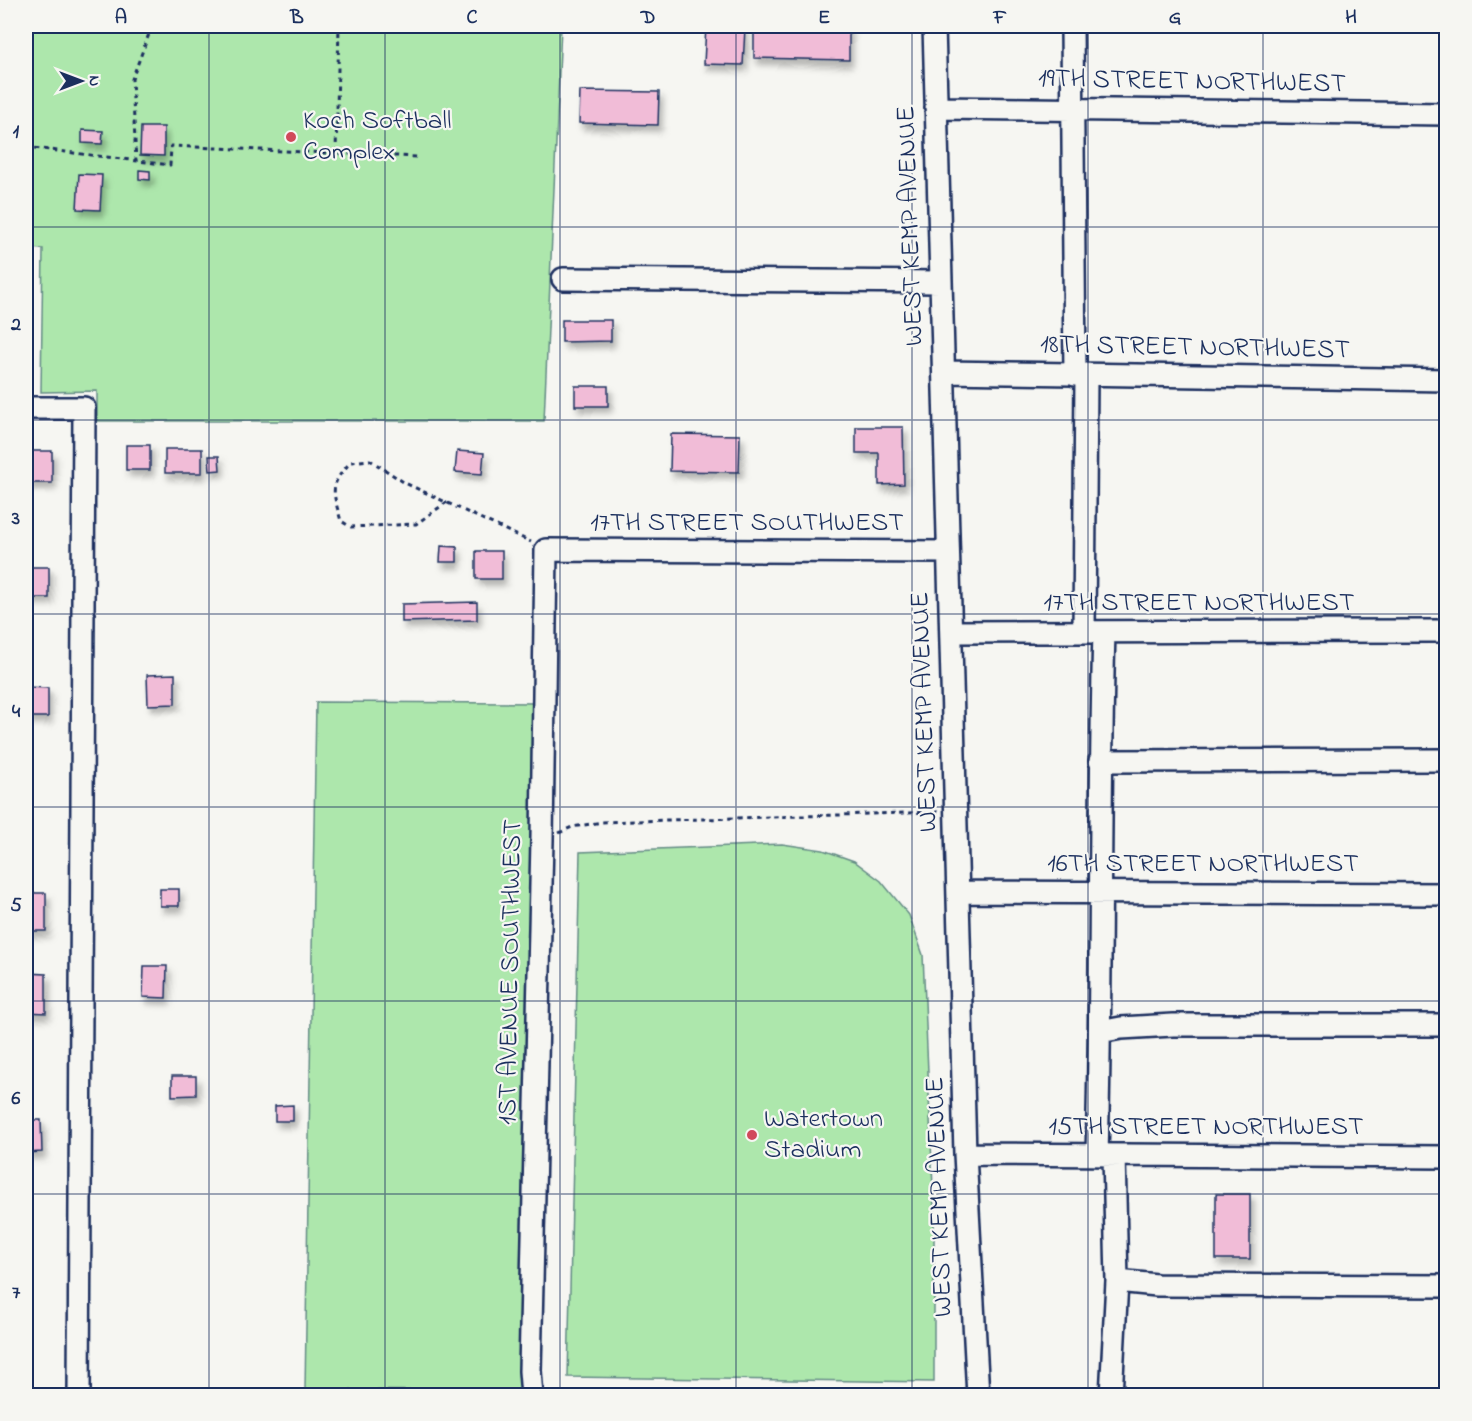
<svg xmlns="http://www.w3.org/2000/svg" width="1472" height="1421" viewBox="0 0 1472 1421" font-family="'Indie Flower',sans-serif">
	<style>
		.green { fill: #ade7ac; stroke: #648b85; stroke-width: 1.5 }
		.building { fill: #f1bcd7; stroke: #1b2f5e; stroke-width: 1.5; filter: url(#shadow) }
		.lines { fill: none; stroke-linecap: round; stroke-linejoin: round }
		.minor-casing { stroke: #1b2f5e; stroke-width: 26 }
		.path { stroke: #1b2f5e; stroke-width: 3; stroke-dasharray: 4.5 4.5; stroke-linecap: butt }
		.minor { stroke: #f6f6f2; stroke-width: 21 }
		.grid { fill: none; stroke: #1b2f5e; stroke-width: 1.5; stroke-opacity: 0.55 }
		.poi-dot { fill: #d1495b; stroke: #f6f6f2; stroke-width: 2 }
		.labels { text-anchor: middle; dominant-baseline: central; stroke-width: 4.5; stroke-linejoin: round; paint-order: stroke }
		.street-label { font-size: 27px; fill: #1b2f5e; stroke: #f6f6f2 }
		.poi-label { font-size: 27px; fill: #1b2f5e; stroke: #f6f6f2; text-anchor: start }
		.neatline { fill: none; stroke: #1b2f5e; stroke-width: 2 }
		.grid-label { font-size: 20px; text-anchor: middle; font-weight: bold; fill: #1b2f5e }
	</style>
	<defs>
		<filter id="shadow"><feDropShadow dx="3.5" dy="6" stdDeviation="3" flood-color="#0004"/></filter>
	</defs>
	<rect width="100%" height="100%" fill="#f6f6f2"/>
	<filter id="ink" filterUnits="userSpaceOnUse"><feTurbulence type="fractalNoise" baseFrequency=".0167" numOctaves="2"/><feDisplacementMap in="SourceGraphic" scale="12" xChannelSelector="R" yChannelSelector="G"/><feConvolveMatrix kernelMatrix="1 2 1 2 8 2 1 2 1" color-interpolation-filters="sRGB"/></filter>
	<g filter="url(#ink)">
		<path class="green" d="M26,26H561L544,421H97V391L41,392L43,249L26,248Z
			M316,702L534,703L523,1391L305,1390Z
			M782,844L823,850L854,861L881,881L909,915L923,955L934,1212V1382L568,1377L580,852Z"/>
		<path class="building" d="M706,26L745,28L743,65L704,64Z
			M754,26H849V60L754,58Z
			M580,91L659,92L658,125L579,123Z
			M141,127H164V156L140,155Z
			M82,130L103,131L102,144L82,143Z
			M139,170L150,171V180L139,179Z
			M79,174L102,175L100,210L77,209Z
			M562,320H611V341L562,342Z
			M575,386H608V406H575Z
			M856,427H903L904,484L879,485V453H856Z
			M671,434L740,435L739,472L670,471Z
			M126,445H150V470H126Z
			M165,449H202V473H165Z
			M26,451H52V483H26Z
			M457,451L484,453L482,474L455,472Z
			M209,456H219L220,470L210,471Z
			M441,546L457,547V562H440Z
			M476,551H502V579H476Z
			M26,567H49V598H26Z
			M477,602V620L402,622V604Z
			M175,674V704L148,705L147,675Z
			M26,687L48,688V717H26Z
			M160,889H179V906H160Z
			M26,893H46V931H26Z
			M144,966H167L166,998L143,997Z
			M26,973L46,974V1013L26,1012Z
			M172,1076H196V1095L172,1096Z
			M293,1105V1121H275V1106Z
			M26,1120H41L42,1152L26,1153Z
			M1216,1194H1250V1259H1216Z"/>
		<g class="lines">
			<g class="minor-casing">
				<path id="minor" d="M934,26L965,1154L978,1396
					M1072,26L1075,375
					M936,108L1446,114
					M563,279L941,282
					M944,372L1446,380
					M26,408H84L79,1396
					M952,632L1446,631
					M1084,632L1086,375
					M1100,761L1446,760
					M960,892L1446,894
					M1100,1032L1121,1028L1173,1025H1446
					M965,1154L1446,1157
					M1097,1155C1102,981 1099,806 1104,632
					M1117,1281L1157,1285L1446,1286
					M532,1396L530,1371L542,840L546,550L948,552
					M1111,1396L1117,1281L1114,1155"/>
			</g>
			<path class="path" d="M26,147L170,165L171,146L418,157
				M336,153L339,26
				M136,162L132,79L152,26
				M447,502L416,524L351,527L341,521C333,492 328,485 351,462L370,460L405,483L531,542
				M559,833L572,827L602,822L938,812"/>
			<use href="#minor" class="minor"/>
		</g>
	</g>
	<path class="grid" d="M209,26V1396M385,26V1396M560,26V1396M736,26V1396M912,26V1396M1088,26V1396M1263,26V1396M26,227H1446M26,420H1446M26,614H1446M26,807H1446M26,1001H1446M26,1194H1446"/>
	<g class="poi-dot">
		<circle cx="291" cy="137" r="6"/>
		<circle cx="752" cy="1135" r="6"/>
	</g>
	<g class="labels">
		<g class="street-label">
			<text transform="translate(1192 82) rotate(1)">19TH STREET NORTHWEST</text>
			<text transform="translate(911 226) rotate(-92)">WEST KEMP AVENUE</text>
			<text transform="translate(1195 348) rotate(1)">18TH STREET NORTHWEST</text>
			<text x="747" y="523">17TH STREET SOUTHWEST</text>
			<text x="1199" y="603">17TH STREET NORTHWEST</text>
			<text transform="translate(925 712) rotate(-92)">WEST KEMP AVENUE</text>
			<text x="1203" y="864">16TH STREET NORTHWEST</text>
			<text transform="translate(511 972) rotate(-89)">1ST AVENUE SOUTHWEST</text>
			<text x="1206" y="1127">15TH STREET NORTHWEST</text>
			<text transform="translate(940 1197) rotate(-92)">WEST KEMP AVENUE</text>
		</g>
		<g class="poi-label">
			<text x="303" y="121">Koch Softball<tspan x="303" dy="31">Complex</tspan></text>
			<text x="764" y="1119">Watertown<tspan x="764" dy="31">Stadium</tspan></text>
		</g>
	</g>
	<rect width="1472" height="1421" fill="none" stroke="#f6f6f2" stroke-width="66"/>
	<g transform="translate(81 81) rotate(90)" stroke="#f6f6f2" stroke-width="4.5" paint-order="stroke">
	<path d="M0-4.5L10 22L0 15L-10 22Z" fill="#1b2f5e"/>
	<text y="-9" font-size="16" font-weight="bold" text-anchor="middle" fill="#1b2f5e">N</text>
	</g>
	<rect x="33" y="33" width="1406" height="1355" class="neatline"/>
	<g class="grid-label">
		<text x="121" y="23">A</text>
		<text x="297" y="23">B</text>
		<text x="472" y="23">C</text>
		<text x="648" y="23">D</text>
		<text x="824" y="23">E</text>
		<text x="1000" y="23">F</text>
		<text x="1175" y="23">G</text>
		<text x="1351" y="23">H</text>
		<text x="16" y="137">1</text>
		<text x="16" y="330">2</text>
		<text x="16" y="524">3</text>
		<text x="16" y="717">4</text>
		<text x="16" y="911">5</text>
		<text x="16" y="1104">6</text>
		<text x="16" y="1298">7</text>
	</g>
</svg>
